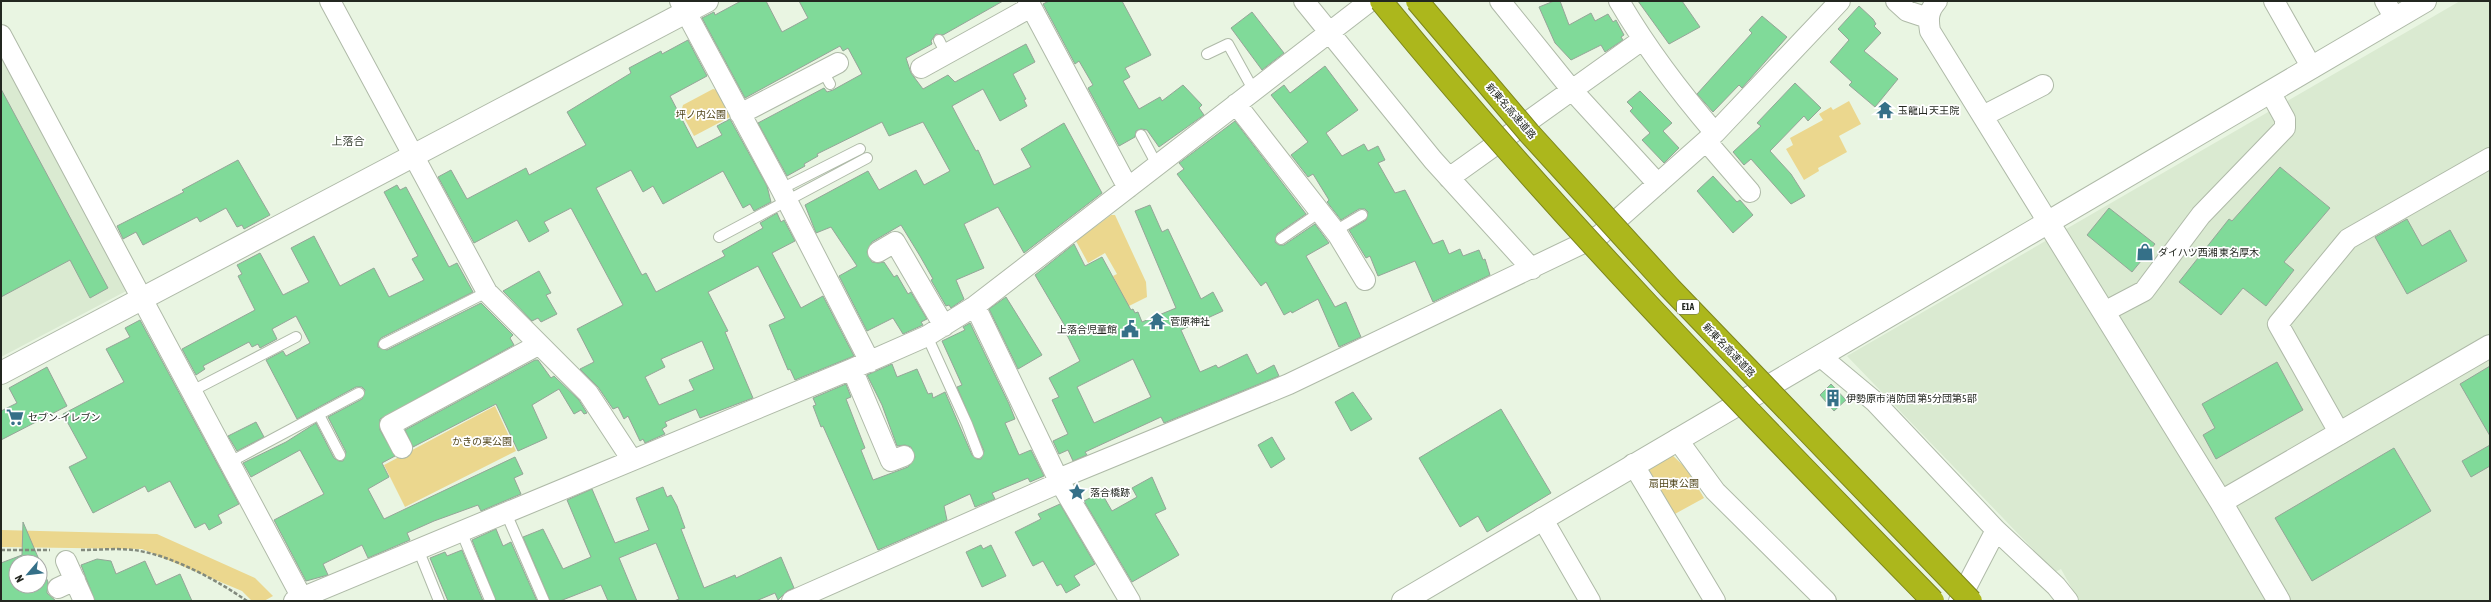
<svg xmlns="http://www.w3.org/2000/svg" width="2491" height="602" viewBox="0 0 2491 602" font-family="'Asap Condensed','Noto Sans JP',sans-serif">
	<style>
		.built { fill: #daead1 }
		.green { fill: #ebd78e }
		.building { fill: #80da99; stroke: #95a598; fill-rule: evenodd }
		.lines { fill: none; stroke-linecap: round; stroke-linejoin: round }
		.lane-casing { stroke: #afbaa8; stroke-width: 12 }
		.street-casing { stroke: #afbaa8; stroke-width: 22 }
		.secondary-casing { stroke: #afbaa8; stroke-width: 24 }
		.path { stroke: #828a7d; stroke-width: 2.5; stroke-dasharray: 4 2; stroke-linecap: butt }
		.lane { stroke: #fff; stroke-width: 10 }
		.street { stroke: #fff; stroke-width: 20 }
		.secondary { stroke: #fff; stroke-width: 22 }
		.highway-bridge-casing { stroke: #7c851d; stroke-width: 24; stroke-linecap: butt }
		.highway-bridge { stroke: #acb71c; stroke-width: 22 }
		.labels { text-anchor: middle; dominant-baseline: central; stroke-width: 3.5; stroke-linejoin: round; paint-order: stroke }
		.shield { fill: #fff; stroke: #656863; stroke-width: 1 }
		.shield-label { font-size: 9px; font-weight: bold; fill: #232720 }
		.poi-label { font-size: 10px; fill: #232720; stroke: #fff; text-anchor: start }
		.street-label { font-size: 10px; fill: #232720; stroke: #fff }
		.park-label { font-size: 10px; fill: #50451a; stroke: #fff }
		.neighbourhood-label { font-size: 11px; fill: #363f31; stroke: #fff }
	</style>
	<rect width="100%" height="100%" fill="#e9f5e2"/>
	<path class="built" d="M2460,1H2490V601H2079L2061,569L2055,572L1847,356Z
		M1,48L130,289L1,357Z"/>
	<path class="green" d="M713,89L717,90L730,117L694,136L681,112L683,105Z
		M1849,101L1861,124L1839,136L1847,152L1818,168L1819,171L1804,180L1786,149L1793,145L1790,138L1823,120L1819,114L1831,107L1833,110Z
		M1111,215H1115L1146,282L1147,297L1127,307L1107,305L1123,296L1113,276L1117,274L1105,253L1088,263L1076,241Z
		M495,406L516,451L405,507L384,465Z
		M1671,454L1686,468L1704,498L1673,515L1647,473L1649,466Z
		M1,530L157,534L255,578L273,596L264,601H252L242,591L142,549L1,547Z"/>
	<path class="building" d="M741,1H766L782,32L808,18L799,1H1003L943,35L936,34L931,41L932,44L906,58L911,73L923,89L948,75L955,82L1026,44L1035,62L1013,74L1026,99L1024,100L1027,106L1000,121L983,89L952,106L976,151L978,150L994,185L1031,167L1021,149L1064,123L1102,193L1024,253L998,207L964,224L984,268L956,280L964,299L951,308L949,305L946,306L931,280L933,279L920,256L901,225L872,242L867,252L872,262L878,263L884,262L894,277L897,275L908,294L911,292L927,319L921,322L923,325L903,334L893,318L867,331L839,276L857,266L831,227L816,233L805,205L868,171L879,190L916,170L924,185L950,171L923,122L889,136L882,122L817,154L818,156L804,164L805,166L787,176L758,123L824,88L827,92L833,90L862,74L848,48L843,51L840,46L745,98L702,18L714,12L715,15Z
		M1049,1H1122L1151,55L1125,68L1130,77L1123,81L1139,109L1160,97L1162,101L1183,85L1202,105L1199,108L1204,115L1159,147L1147,130L1141,129L1136,131L1135,137L1119,146L1090,92L1088,88L1093,85L1079,61L1075,64L1043,4Z
		M1554,1H1560L1569,25L1591,13L1595,21L1608,14L1613,22L1616,20L1624,35L1621,37L1623,40L1605,52L1601,45L1571,60L1555,43L1539,7Z
		M1638,1H1682L1700,27L1669,44Z
		M1859,6L1873,19L1876,24L1874,26L1881,33L1864,51L1898,79L1875,107L1849,85L1852,82L1830,62L1849,40L1838,29Z
		M1252,12L1284,53L1262,70L1231,28Z
		M1762,16L1787,37L1742,88L1739,85L1713,112L1697,94L1752,33L1749,30Z
		M688,40L707,76L670,96L697,148L722,135L717,126L730,119L767,186L771,202L754,211L750,204L743,208L723,171L663,204L653,186L643,192L631,170L596,188L642,275L646,273L656,292L725,256L722,251L763,228L760,223L777,213L781,222L784,220L795,241L772,253L801,308L823,296L854,356L795,380L790,369L788,370L769,325L785,318L758,266L708,292L728,331L725,332L753,398L700,418L696,409L665,422L667,426L662,429L665,434L645,443L643,439L640,441L628,416L624,419L618,407L613,409L598,387L580,369L594,362L577,329L623,305L571,208L544,222L549,231L529,242L517,220L474,243L438,177L451,170L467,199L526,168L529,175L586,145L567,112L631,73L629,68L661,51L662,54ZM702,341L714,369L689,380L694,390L659,405L645,377L665,367L661,359Z
		M1325,66L1358,110L1326,133L1342,156L1364,144L1368,151L1378,146L1385,160L1378,163L1395,193L1405,190L1433,244L1443,240L1449,254L1460,249L1463,256L1479,250L1483,260L1485,259L1490,275L1433,302L1415,261L1378,276L1370,256L1366,258L1349,230L1366,220L1368,212L1365,209H1359L1341,220L1327,202L1329,200L1313,174L1308,177L1291,155L1308,142L1271,95L1284,85L1290,93Z
		M1795,83L1821,108L1808,121L1804,116L1770,151L1791,174L1805,196L1791,204L1751,159L1744,165L1733,152L1761,126L1757,123Z
		M1,89L108,288L90,298L70,260L1,297Z
		M1640,91L1672,123L1663,131L1679,148L1664,163L1642,140L1650,133L1630,111L1633,108L1627,102Z
		M1235,121L1306,214L1277,234L1275,242L1279,245H1284L1315,224L1329,243L1306,256L1335,307L1346,302L1361,337L1339,347L1318,299L1292,313L1291,311L1284,315L1266,282L1261,286L1177,174L1184,169L1179,163Z
		M238,160L270,215L244,229L242,225L237,227L226,208L200,222L197,217L143,245L136,232L123,239L117,226L184,192L182,190Z
		M2280,167L2330,208L2284,262L2294,270L2266,306L2243,288L2221,315L2179,282L2229,219L2232,221Z
		M1713,176L1737,202L1740,200L1753,215L1733,233L1697,191Z
		M397,185L400,190L406,187L449,267L457,263L473,292L381,338L378,343V347L387,350L481,303L513,335L510,338L514,345L380,419V430L395,456L382,463L389,477L368,489L384,519L515,457L523,474L514,478L521,494L481,511L478,505L434,521L407,533L410,540L368,558L362,545L323,564L328,575L306,581L274,520L324,494L300,450L251,477L243,463L286,442L316,423L334,458L339,461H343L346,452L328,417L362,399L365,390L362,387H356L297,419L266,360L283,351L286,356L310,343L296,316L272,329L277,339L260,348L258,344L252,347L249,342L203,366L205,369L196,375L182,349L255,310L238,276L242,274L237,265L260,253L283,295L309,282L291,248L314,236L340,286L374,268L389,297L424,280L412,259L418,256L384,192Z
		M1150,205L1162,232L1168,229L1201,299L1213,292L1223,311L1181,330L1200,372L1216,365L1218,368L1247,354L1257,374L1274,365L1279,376L1164,423L1161,417L1085,452L1087,455L1073,461L1068,450L1059,454L1053,441L1068,434L1052,400L1059,397L1049,378L1080,361L1063,327L1065,326L1035,275L1074,244L1085,266L1102,257L1131,310L1133,309L1135,313L1138,312L1142,322L1176,308L1135,211ZM1133,359L1151,397L1094,423L1077,387Z
		M2109,208L2155,244L2132,272L2087,235Z
		M2407,219L2422,246L2450,230L2467,261L2407,294L2375,237Z
		M539,271L551,293L546,295L557,314L541,322L538,318L532,321L503,291Z
		M1006,297L1042,355L1018,369L989,309Z
		M140,320L239,504L218,515L222,523L209,530L205,523L195,528L170,481L148,492L145,486L93,513L69,467L87,458L63,414L124,382L106,349L130,337L125,328Z
		M970,323L1009,404L1015,419L1005,423L1019,455L1031,450L1044,476L1030,482L1028,478L992,493L995,499L975,507L970,494L944,506L947,520L878,550L823,426L821,427L813,406L816,405L813,398L846,384L851,397L846,399L865,448L861,450L873,480L908,467L915,457L911,447L905,445L897,446L882,405L867,375L892,364L897,377L917,369L928,394L932,393L933,398L945,392L972,455L977,459H981L984,451L957,387L962,385L942,341L965,330L963,327Z
		M535,360H538L551,378L554,376L579,400L587,413L584,414L581,410L574,414L559,389L532,405L547,438L518,451L496,404L413,447L405,430Z
		M2277,362L2303,410L2216,459L2203,435L2215,428L2202,404Z
		M2490,366V436L2460,384Z
		M47,367L67,406L1,440V411L17,403L9,388Z
		M1831,384L1846,400L1834,411L1820,395Z
		M1353,392L1372,419L1351,431L1335,402Z
		M1501,409L1551,493L1487,532L1478,516L1460,527L1419,458Z
		M256,422L264,437L237,451L228,436Z
		M1272,437L1285,459L1271,468L1258,445Z
		M2490,445V466L2471,477L2462,461Z
		M2394,448L2431,511L2312,581L2275,518Z
		M1152,477L1166,509L1155,514L1179,555L1132,582L1084,501L1101,492L1112,511L1137,497L1132,488Z
		M663,487L667,497L671,495L677,506L685,528L681,529L704,588L735,575L736,578L781,557L794,588L787,591L778,600L775,593L756,601H674L679,599L656,543L619,558L637,601H608L601,585L560,601H550L523,537L543,529L563,569L591,557L567,500L592,489L615,543L649,530L636,498Z
		M1060,504L1095,564L1074,576L1080,585L1066,593L1061,584L1057,586L1043,561L1033,566L1015,532L1041,519L1038,514Z
		M23,522L40,562H16V586H40V563L48,582L47,593L56,601H1V563L22,555Z
		M496,529L503,546L511,542L537,601H496L472,540Z
		M981,545L983,549L991,545L1006,576L982,587L966,552Z
		M462,550L483,601H448L430,558L445,552L447,556Z
		M97,559L111,561L116,574L145,561L156,585L180,574L192,601H95L81,565Z"/>
	<g class="lines">
		<g class="lane-casing">
			<path id="lane" d="M939,40L946,54
				M1207,54L1228,44L1254,91
				M823,71L830,84
				M1141,135L1157,165
				M781,189L860,149
				M1335,231L1362,215
				M719,237L867,158
				M1281,239L1320,212
				M927,336L967,424L978,453
				M384,344L487,292
				M192,391L296,337
				M319,415L340,455
				M230,462L359,393
				M506,513L544,601
				M461,531L490,600
				M418,549L439,601"/>
		</g>
		<g class="street-casing">
			<path id="street" d="M330,1L487,292L588,393L632,460
				M680,1L781,189L870,362
				M1028,1L1128,188
				M1304,1L1433,160L1532,269
				M1500,1L1571,89L1658,184
				M1619,1C1647,49 1679,91 1715,133
				M1896,1L1907,11L1928,18
				M1937,1C1928,11 1928,19 1930,31L2048,222
				M2274,1L2312,68
				M2385,1L2395,19
				M1,35L302,598
				M921,68L1031,7
				M1236,104L1338,235L1365,280
				M740,114L838,63
				M1983,116L2043,85
				M1706,141L1750,192
				M1449,178L1642,40
				M878,252L895,242L944,326
				M975,306L1058,479L1130,601
				M2104,312L2144,291L2201,215L2285,128V119L2270,92
				M1820,356L1874,401L1996,530L2056,586L2068,601
				M852,369L891,461L904,456
				M2340,434L2278,324L2348,239L2490,158
				M1677,439L1715,491L1826,601
				M402,448L390,425L538,345
				M1633,464L1715,601
				M1542,518L1590,601
				M66,561L84,601
				M58,588L75,580
				M294,601L852,369L927,336L975,306L1370,1
				M792,601L1052,486L1058,479L1289,384L1600,235L1715,133L1840,1
				M1959,601L1996,530"/>
		</g>
		<g class="secondary-casing">
			<path id="secondary" d="M2048,222L2221,502L2279,601
				M1,373L707,1
				M2221,502L2490,346
				M1403,601L2425,1"/>
		</g>
		<path class="path" d="M1,550H50
			M81,550C99,550 117,548 134,550C171,555 217,580 247,601"/>
		<use href="#lane" class="lane"/>
		<use href="#street" class="street"/>
		<use href="#secondary" class="secondary"/>
		<g class="highway-bridge-casing">
			<path id="highway-bridge" d="M1381,1C1553,212 1743,406 1933,601
				M1417,1L1529,133L1670,288L1971,601"/>
		</g>
		<use href="#highway-bridge" class="highway-bridge"/>
	</g>
	<defs>
		<g id="temple-bare" transform="scale(1.38)"><path d="M0-6L5-2H3V0L6.5 2.5H4V6H1.5V3h-3V6H-4V2.5H-6.5L-3 0V-2H-5Z" fill="#357088" stroke="#fff" stroke-width="2.5" paint-order="stroke"/></g>
		<g id="shop-bare" transform="scale(1.38)"><path d="M-5-2.5h2.3a2.7 3.5 0 0 1 5.4 0H5L5.5 6h-11ZM-1.5-2.5h3a1.5 2.3 0 0 0-3 0Z" fill="#357088" stroke="#fff" stroke-width="2.5" paint-order="stroke"/></g>
		<g id="civic-bare" transform="scale(1.38)"><path d="M-.6-6.5H3V-4.5H.6V-3L4-1V1h2V6H-6V1h2V-1L-.6-3ZM-1.2 2.5V6h2.4V2.5Z" fill="#357088" stroke="#fff" stroke-width="2.5" paint-order="stroke"/></g>
		<g id="building-bare" transform="scale(1.38)"><path d="M-4-6H4V6H1V3H-1V6H-4ZM-2.5-4.3h1.7v1.8h-1.7ZM.8-4.3h1.7v1.8H.8ZM-2.5-1h1.7V.8h-1.7ZM.8-1h1.7V.8H.8Z" fill="#357088" stroke="#fff" stroke-width="2.5" paint-order="stroke"/></g>
		<g id="supermarket-bare" transform="scale(1.38)"><path d="M-6-5.5h2.5l.6 2H6L4.5 2H-2.5L-4.4-4H-6ZM-1.5 3.2a1.3 1.3 0 1 0 .1 0ZM3 3.2a1.3 1.3 0 1 0 .1 0Z" fill="#357088" stroke="#fff" stroke-width="2.5" paint-order="stroke"/></g>
		<g id="sight-bare" transform="scale(1.38)"><path d="M0-6L1.8-2.2L6-1.7L2.9 1.2L3.7 5.4L0 3.3L-3.7 5.4L-2.9 1.2L-6-1.7L-1.8-2.2Z" fill="#357088" stroke="#fff" stroke-width="2.5" paint-order="stroke"/></g>
	</defs>
	<g fill-rule="evenodd">
		<use href="#temple-bare" x="1885" y="110"/>
		<use href="#shop-bare" x="2145" y="252"/>
		<use href="#temple-bare" x="1157" y="321"/>
		<use href="#civic-bare" x="1130" y="329"/>
		<use href="#building-bare" x="1833" y="398"/>
		<use href="#supermarket-bare" x="15" y="417"/>
		<use href="#sight-bare" x="1077" y="492"/>
	</g>
	<g class="labels">
		<rect class="shield" x="1677" y="300" width="22" height="14" rx="3"/>
		<g class="shield-label">
			<text x="1688" y="307">E1A</text>
		</g>
		<g class="poi-label">
			<text x="1898" y="110">玉龍山 天王院</text>
			<text x="2158" y="252">ダイハツ西湘 東名厚木</text>
			<text x="1170" y="321">菅原神社</text>
			<text x="1117" y="329" text-anchor="end">上落合児童館</text>
			<text x="1846" y="398">伊勢原市消防団 第5分団第5部</text>
			<text x="28" y="417">セブン-イレブン</text>
			<text x="1090" y="492">落合橋跡</text>
		</g>
		<g class="street-label">
			<text transform="translate(1511 111) rotate(49)">新東名高速道路</text>
			<text transform="translate(1729 350) rotate(46)">新東名高速道路</text>
		</g>
		<g class="park-label">
			<text x="701" y="114">坪ノ内公園</text>
			<text x="482" y="441">かきの実公園</text>
			<text x="1674" y="483">扇田東公園</text>
		</g>
		<g class="neighbourhood-label">
			<text x="348" y="141">上落合</text>
		</g>
	</g>
	<rect width="2491" height="602" fill="none" stroke="#232720" stroke-width="4"/>
	<g transform="translate(28 574) rotate(242)"><circle r="19" fill="#ffffff" stroke="#a7a9a6"/>
	<path d="M0-3L7 15L0 10L-7 15Z" fill="#357088"/>
	<text y="-6" font-size="11" font-weight="bold" text-anchor="middle" fill="#232720">N</text>
	</g>
</svg>
